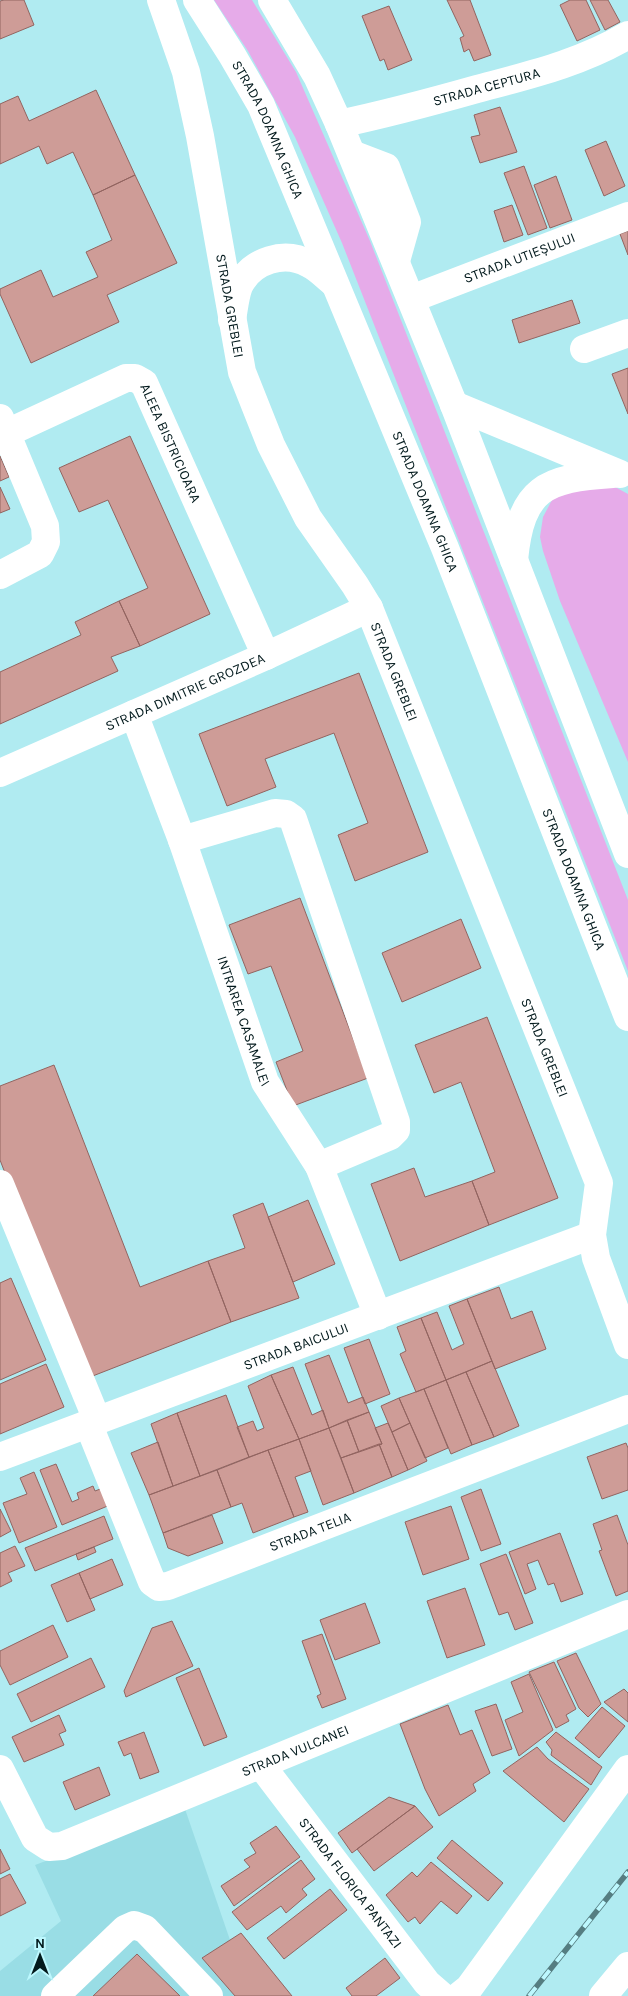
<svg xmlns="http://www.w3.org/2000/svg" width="628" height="1996" viewBox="0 0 628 1996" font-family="Karla,sans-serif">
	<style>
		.built { fill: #99dde5 }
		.green { fill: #e6abe9 }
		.building { fill: #ce9c97; stroke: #926460 }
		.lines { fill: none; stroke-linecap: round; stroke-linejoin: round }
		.minor { stroke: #fff; stroke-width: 28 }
		.major { stroke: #fff; stroke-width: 28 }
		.rail-casing { stroke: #557d81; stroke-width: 5.5 }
		.rail { stroke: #bdf8fe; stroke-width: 4; stroke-dasharray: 11; stroke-linecap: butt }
		.labels { text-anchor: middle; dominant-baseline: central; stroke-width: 4.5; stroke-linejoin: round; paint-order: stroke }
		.street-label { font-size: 14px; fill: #031a1d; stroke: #bdf8fe }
	</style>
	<rect width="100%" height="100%" fill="#b0ebf1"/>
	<path class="built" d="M185,1809L230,1940L241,1933L292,1996H0V1971L61,1921L35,1865Z"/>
	<path class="green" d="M214,0H252L296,72L370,241L628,900V971L342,243L295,137L248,51Z
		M601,484L617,488L628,494V762L560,601L543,551L540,537L543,517L552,500L565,490Z"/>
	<path class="building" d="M4,0H24L34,25L0,39V1Z
		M447,0H470L491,55L474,61L469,49L464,52L460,38L464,36Z
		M570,0H586L600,30L577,41L560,5Z
		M590,0H608L620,22L605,30Z
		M389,6L412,60L388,70L384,59L380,61L362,16Z
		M96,90L135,175L93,195L73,152L47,164L39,146L0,164V104L18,96L29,121Z
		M500,107L517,152L480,163L471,137L480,135L474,115Z
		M606,141L625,186L604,196L585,150Z
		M524,166L547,228L528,235L504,173Z
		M135,175L177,263L107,295L119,322L31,363L0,294V289L41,270L53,297L98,277L86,252L112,240L93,195Z
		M556,176L572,220L550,228L534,185Z
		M512,205L523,235L504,242L494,211Z
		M628,231V255L620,234Z
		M572,300L580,323L519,343L512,320Z
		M628,368V414L612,374Z
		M130,436L210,614L140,646L119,601L148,588L108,500L79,512L59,468Z
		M0,456L9,477L0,481Z
		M0,487L10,509L0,513Z
		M119,601L140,646L111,657L118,671L0,724V672L81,635L75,622Z
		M359,673L428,852L355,881L338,835L368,823L334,733L265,759L276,787L227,806L199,734Z
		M300,898L368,1078L293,1106L276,1062L303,1051L271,966L248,974L229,925Z
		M461,919L481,968L402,1002L382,953Z
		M487,1017L558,1198L489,1225L472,1181L495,1172L461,1082L434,1093L415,1045Z
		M54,1065L140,1287L208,1261L231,1322L85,1379L0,1160V1086Z
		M414,1168L425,1197L472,1181L489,1225L400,1261L371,1184Z
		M308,1200L335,1264L293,1282L268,1217Z
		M263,1203L299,1298L231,1322L208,1261L245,1248L233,1215Z
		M11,1278L46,1360L0,1380V1283Z
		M499,1287L511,1319L532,1311L546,1349L495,1369L467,1299Z
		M467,1299L492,1361L446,1380L421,1318L437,1312L452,1350L464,1344L449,1306Z
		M421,1318L446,1380L416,1392L400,1354L406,1351L397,1327Z
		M369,1339L390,1394L365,1404L344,1348Z
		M329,1355L348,1403L363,1397L369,1412L329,1428L305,1364Z
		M492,1361L519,1426L494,1437L466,1372Z
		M46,1364L64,1407L0,1434V1384Z
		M293,1367L312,1415L323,1410L329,1428L299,1439L271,1375Z
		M466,1372L494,1437L472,1445L446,1380Z
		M271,1375L299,1439L249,1457L237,1427L253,1421L257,1431L264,1428L248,1386Z
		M446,1380L472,1445L451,1454L424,1389Z
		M424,1389L448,1448L425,1458L399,1398Z
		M226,1395L249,1457L200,1476L177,1413Z
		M399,1398L410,1423L392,1432L381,1406Z
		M369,1412L382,1444L359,1452L347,1420Z
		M177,1413L200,1476L173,1486L151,1424Z
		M347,1420L359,1452L341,1458L329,1428Z
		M388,1423L408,1470L392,1477L379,1444H382L375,1428Z
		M410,1423L427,1461L408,1470L392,1432Z
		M329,1428L354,1493L323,1505L299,1439Z
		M299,1439L311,1471L295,1477L308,1512L294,1517L268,1450Z
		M158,1442L173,1486L149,1495L131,1453Z
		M626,1443L628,1448V1490L602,1499L587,1457Z
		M379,1444L392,1477L354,1493L341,1458Z
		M268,1450L294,1517L253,1533L242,1503L231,1507L217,1470Z
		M56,1464L72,1502L79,1499L77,1493L93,1486L95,1491L103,1488L110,1505L62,1525L40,1470Z
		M217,1470L231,1507L163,1533L149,1495Z
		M34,1472L57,1527L19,1543L3,1503L27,1494L20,1478Z
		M481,1489L501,1544L481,1551L461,1497Z
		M451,1506L469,1559L423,1575L405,1522Z
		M0,1509L11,1531L0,1537Z
		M212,1515L223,1543L188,1556L168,1548L163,1533Z
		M617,1515L628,1545V1591L616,1596L599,1551L602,1550L593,1524Z
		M104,1516L113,1539L35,1571L25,1548Z
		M560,1533L583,1594L561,1602L554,1583L548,1585L538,1560L527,1564L536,1589L525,1594L509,1552Z
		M15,1546L25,1566L8,1573L12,1581L0,1587V1553Z
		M94,1547L96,1552L78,1560L76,1554Z
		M506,1554L533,1623L515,1630L508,1612L499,1615L480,1564Z
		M112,1559L123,1585L90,1599L79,1573Z
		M79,1573L95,1610L67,1622L51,1585Z
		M465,1588L485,1645L447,1658L427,1601Z
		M365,1603L380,1643L335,1660L320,1620Z
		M172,1621L193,1666L126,1697L124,1691L152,1628Z
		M53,1625L68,1657L10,1685L0,1665V1651Z
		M322,1634L346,1699L322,1708L317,1696L321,1694L302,1641Z
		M576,1653L601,1704L588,1717L579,1708L557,1661Z
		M91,1658L105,1687L31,1722L17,1694Z
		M554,1662L576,1709L566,1715L569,1721L556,1728L529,1672Z
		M199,1668L227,1737L204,1746L176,1678Z
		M529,1674L553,1730L519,1756L505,1720L523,1712L511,1682Z
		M624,1689L628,1693V1722L604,1702Z
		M496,1704L512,1749L492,1756L475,1711Z
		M448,1705L460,1735L472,1730L490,1773L473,1784L476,1791L439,1816L425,1789L400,1724Z
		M602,1707L625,1726L599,1758L575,1738Z
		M59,1715L66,1731L59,1734L64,1745L24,1762L12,1737Z
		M144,1732L159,1772L140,1779L131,1753L124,1756L118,1742Z
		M556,1732L602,1767L591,1785L551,1755L552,1750L546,1742Z
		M537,1747L548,1759L589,1789L564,1822L503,1771Z
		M99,1767L110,1795L75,1810L63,1782Z
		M389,1797L415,1806L352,1853L338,1833Z
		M415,1806L433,1827L374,1871L357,1849Z
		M276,1826L300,1857L234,1906L221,1886L250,1867L244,1860L256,1853L250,1843Z
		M452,1840L503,1883L488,1901L437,1858Z
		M0,1849L10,1869L0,1874Z
		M301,1860L315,1879L302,1889L307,1895L286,1913L281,1906L247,1930L232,1912Z
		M431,1862L472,1896L457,1914L441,1901L420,1924L415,1917L408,1922L386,1895L412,1872L417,1877Z
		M10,1874L26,1903L0,1916V1879Z
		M330,1889L347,1910L284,1959L267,1938Z
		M241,1933L292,1996H235L202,1958Z
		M137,1954L180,1996H93Z
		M385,1958L400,1978L376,1996H352L346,1988Z"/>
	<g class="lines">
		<g class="minor">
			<path id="s1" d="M161,0L186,72L200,136L242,372L271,445L308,518L355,585L369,608L599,1183L592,1235L596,1258L628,1345"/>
			<path id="s2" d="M339,124C386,114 431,102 477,89C529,75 581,63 628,35"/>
			<path d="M352,154L386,167L407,222L396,261"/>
			<path id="s3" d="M411,299L628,216"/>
			<path d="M584,349L628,333"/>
			<path d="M0,418L45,526L46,542L40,554L0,575"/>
			<path id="s4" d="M7,433L126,378H135L144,383L266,656"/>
			<path id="s5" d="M134,714L182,840L265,1082L319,1166L378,1316"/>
			<path id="s6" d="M0,773L266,656L369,608"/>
			<path d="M182,840L275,813L286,814L293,819L396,1122V1130L390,1136L319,1166"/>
			<path d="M0,1184L97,1420"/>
			<path id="s7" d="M88,1423L152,1582L159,1587L168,1586L628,1409"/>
			<path id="s8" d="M0,1457L592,1235"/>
			<path id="s9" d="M261,1765L427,1983L442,1996"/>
			<path id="s10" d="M0,1769L35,1838L49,1847L62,1846L628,1614"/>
			<path d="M55,1996L125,1929L134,1925L145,1929L209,1996"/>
			<path d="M459,1996L469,1988L628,1769"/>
			<path d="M603,1996L628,1966"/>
		</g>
		<g class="major">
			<path id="s11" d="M197,0L232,55L261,105L445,548L628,1017"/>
			<path d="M272,0L317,76L339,124L454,405L628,854"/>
			<path d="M232,320C234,309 235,296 239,286C252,260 285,250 309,264C318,268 326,277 334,283"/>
			<path d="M454,405L620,474"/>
			<path d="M514,560C521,488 545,478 613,474"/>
		</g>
		<g class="rail-casing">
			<path id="rail" d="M529,1996L628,1872"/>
		</g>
		<use href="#rail" class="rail"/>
	</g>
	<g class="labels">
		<g class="street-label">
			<text stroke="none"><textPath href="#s2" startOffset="152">STRADA CEPTURA</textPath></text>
			<text stroke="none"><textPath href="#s11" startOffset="148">STRADA DOAMNA GHICA</textPath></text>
			<text stroke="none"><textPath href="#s3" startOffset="116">STRADA UTIEȘULUI</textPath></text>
			<text stroke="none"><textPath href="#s1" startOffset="314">STRADA GREBLEI</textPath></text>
			<text stroke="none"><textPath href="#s4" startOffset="216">ALEEA BISTRICIOARA</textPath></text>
			<text stroke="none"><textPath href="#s11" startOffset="552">STRADA DOAMNA GHICA</textPath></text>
			<text stroke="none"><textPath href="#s1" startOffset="719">STRADA GREBLEI</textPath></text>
			<text stroke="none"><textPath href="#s6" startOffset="202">STRADA DIMITRIE GROZDEA</textPath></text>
			<text stroke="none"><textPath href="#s11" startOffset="958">STRADA DOAMNA GHICA</textPath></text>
			<text stroke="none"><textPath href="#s5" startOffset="326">INTRAREA CASAMALEI</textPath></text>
			<text stroke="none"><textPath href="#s1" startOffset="1124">STRADA GREBLEI</textPath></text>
			<text stroke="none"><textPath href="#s8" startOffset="316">STRADA BAICULUI</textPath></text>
			<text stroke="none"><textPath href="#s7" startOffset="341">STRADA TELIA</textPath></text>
			<text stroke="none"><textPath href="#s10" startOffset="359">STRADA VULCANEI</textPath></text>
			<text stroke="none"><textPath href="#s9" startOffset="148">STRADA FLORICA PANTAZI</textPath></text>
		</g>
	</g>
	<g transform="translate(40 1956)" stroke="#bdf8fe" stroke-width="4" paint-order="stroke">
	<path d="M0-4L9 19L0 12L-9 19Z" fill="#031a1d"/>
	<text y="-8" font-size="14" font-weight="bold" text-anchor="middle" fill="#031a1d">N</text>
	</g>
</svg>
